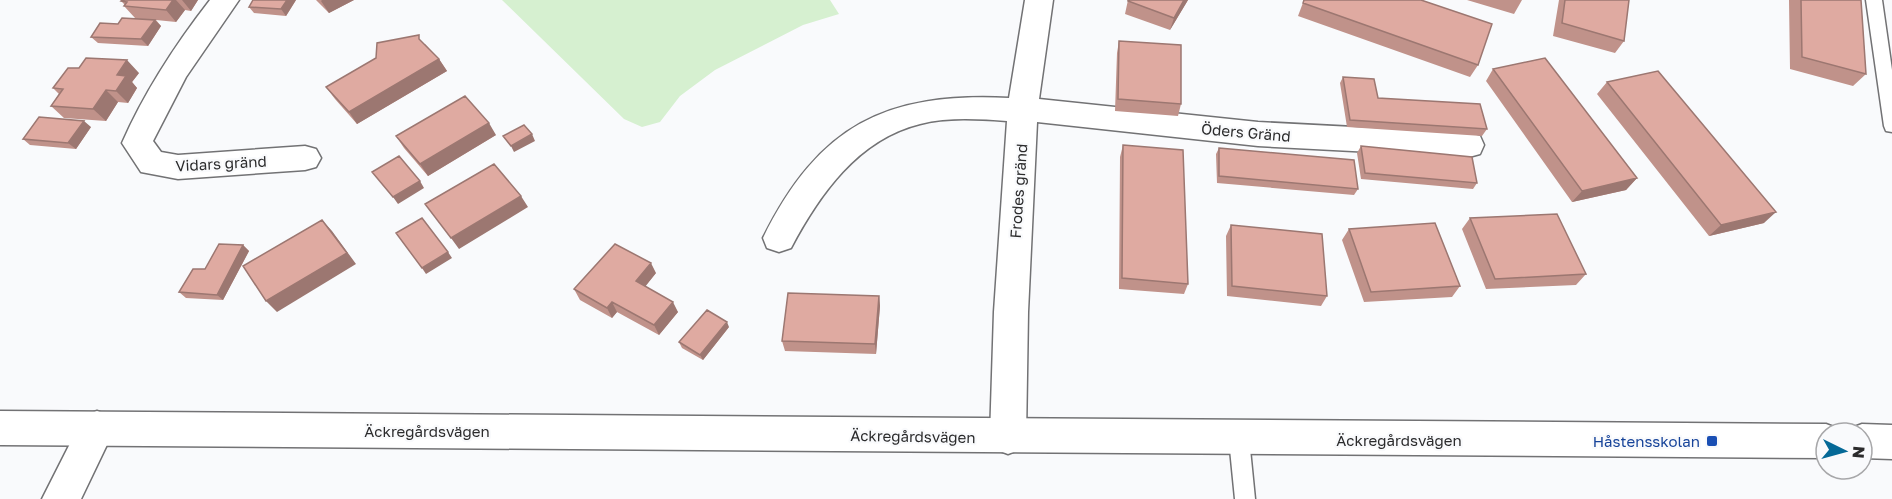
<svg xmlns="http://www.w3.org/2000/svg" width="1892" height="499" viewBox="0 0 1892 499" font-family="'Golos Text',sans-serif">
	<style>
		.green { fill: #d6f0d0 }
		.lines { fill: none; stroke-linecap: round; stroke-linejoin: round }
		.service-casing { stroke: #727274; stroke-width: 3 }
		.minor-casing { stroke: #727274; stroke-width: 3 }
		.tertiary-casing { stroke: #727274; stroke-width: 3 }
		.service { fill: #fff; fill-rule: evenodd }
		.minor { fill: #fff; fill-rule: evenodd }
		.tertiary { fill: #fff; fill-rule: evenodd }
		.wall { fill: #c0928a }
		.shaded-wall { fill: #9c7771 }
		.building { fill: #dfaaa1; stroke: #9c7771; stroke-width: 1.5 }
		.transit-dot { fill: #1a4fb4; stroke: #f9fafc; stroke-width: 2 }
		.labels { text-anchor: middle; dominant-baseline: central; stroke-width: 4.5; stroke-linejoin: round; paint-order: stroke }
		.street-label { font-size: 15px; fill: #2b2b2c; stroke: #f9fafc }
		.transit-label { font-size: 15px; fill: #164399; stroke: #f9fafc; text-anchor: end }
	</style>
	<rect width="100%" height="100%" fill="#f9fafc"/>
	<path class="green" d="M502,0H830L839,14L803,25L715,70L680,96L660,122L642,127L624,119Z"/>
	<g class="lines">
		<g class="service-casing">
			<path id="service" d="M1866,0H1882L1892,70V132L1886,131L1884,126Z
				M1239,430L1246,432L1249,439L1255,499H1235L1229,439L1232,432Z"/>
		</g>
		<g class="minor-casing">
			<path id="minor" d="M210,0H239L186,77L153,141L161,152L178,155L305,146L316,149L321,158L316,167L305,170L178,179L141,172L122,143C145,91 175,45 210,0Z
				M1025,0H1053L1039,99L1258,122L1469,133L1480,136L1484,145L1480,154L1469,157L1258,146L1037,122L1028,312L1026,437L1021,449L1008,454L995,449L990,437L994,312L1007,121C978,119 948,117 920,124C858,139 819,195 791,248L779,252L767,248L763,238C819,125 886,92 1009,98Z
				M97,411L110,416L115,428L81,499H42L84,416Z"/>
		</g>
		<g class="tertiary-casing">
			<path id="tertiary" d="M0,411L1826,424L1839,429L1841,433H1826V458L0,445Z
				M1862,424L1892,425V459L1862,458V433H1847L1849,429Z"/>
		</g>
		<use href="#service" class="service"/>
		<use href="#minor" class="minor"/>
		<use href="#tertiary" class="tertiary"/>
	</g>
	<path class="wall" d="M122,0H198L191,11L185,10L176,22L156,20L161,26L148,46L98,43L91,37L118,24L135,18L124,6L125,5L121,1Z
		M296,0L286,16L254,13L249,7Z
		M316,0H354L329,13Z
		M1128,0H1188L1170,30L1125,14Z
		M1304,0L1478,65L1470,77L1298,16Z
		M1467,0H1522L1514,14Z
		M1559,0H1629L1624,41L1615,53L1553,36Z
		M1789,0H1861L1866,74L1853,86L1790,69Z
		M1119,41L1181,104L1178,116L1115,111L1117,53Z
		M425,44L439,59L447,71L357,124L335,99L326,87Z
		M1493,69L1637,178L1626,190L1572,202L1486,81Z
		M139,73L132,82L137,88L128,103L118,102L106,121L64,118L51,106L59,94L53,88Z
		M1343,77L1378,98L1487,129L1482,136L1347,127L1340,83Z
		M1607,82L1764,223L1709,236L1597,94Z
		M91,127L76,149L30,145L23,139Z
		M496,135L428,176L404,148L396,136Z
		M1123,145L1188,284L1184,294L1119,289L1120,157Z
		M1361,146L1477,183L1473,189L1361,179L1357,153Z
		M1219,148L1358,189L1354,195L1217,183L1216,154Z
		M1470,218L1586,274L1576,285L1486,289L1462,229Z
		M1231,225L1327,296L1321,306L1227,296L1226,236Z
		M1349,229L1460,286L1452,297L1364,302L1342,240Z
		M243,245L249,251L223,300L186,298L179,292L205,269Z
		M656,273L645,286L678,312L659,335L617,312L612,318L580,300L574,289Z
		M879,296L880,306L876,354L785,351L782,341Z
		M729,327L703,360L682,348L679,342Z"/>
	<path class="shaded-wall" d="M173,0H176L185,10L176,22L166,10Z
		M182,0H198L191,11Z
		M287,0H296L286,16L281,9Z
		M322,0H354L329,13L321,1Z
		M1184,0H1188L1170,30L1174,18Z
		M155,20L161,26L148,46L141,39Z
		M439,59L447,71L357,124L349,112Z
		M127,60L139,73L132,82L137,88L128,103L116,91L117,75Z
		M106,90L118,102L106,121L93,109Z
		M84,121L91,127L76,149L68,143Z
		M489,123L496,135L428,176L420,164Z
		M532,134L535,141L514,152L511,146Z
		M1637,178L1626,190L1572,202L1582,191Z
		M420,181L424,188L398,204L393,197Z
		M521,196L528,207L459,249L451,238Z
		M1776,212L1764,223L1709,236L1721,225Z
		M322,220L332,231L356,264L277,312L266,301Z
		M243,245L249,251L223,300L217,295Z
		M448,252L452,258L426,274L422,268Z
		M651,263L656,273L641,292L636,281Z
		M879,296L880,306L876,354L875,344Z
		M612,302L617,312L612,318L607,308Z
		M673,302L678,312L659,335L654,325Z
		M727,322L729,327L703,360L700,355Z"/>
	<path class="building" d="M122,0H173L166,10L124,6L127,2L121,1Z
		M253,0H287L281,9L249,7Z
		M1128,0H1184L1174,18L1128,1Z
		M1304,0H1421L1492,24L1478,65L1303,3Z
		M1565,0H1629L1624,41L1562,23Z
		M1801,0H1861L1866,74L1802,57Z
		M122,18L155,20L141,39L91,37L100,23L118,24Z
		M419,35V39L439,59L349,112L326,87L376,58L377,43Z
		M1119,41L1181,45V104L1118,99Z
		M86,58L127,60L117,75L126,76L116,91L106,90L93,109L51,106L63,89L53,88L68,68H79Z
		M1545,58L1637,178L1582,191L1493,69Z
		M1658,71L1776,212L1721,225L1607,82Z
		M1343,77L1374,79L1378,98L1480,104L1487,129L1350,120Z
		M465,96L489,123L420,164L396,136Z
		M39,117L84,121L68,143L23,139Z
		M524,125L532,134L511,146L503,136Z
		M1123,145L1183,150L1188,284L1122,278Z
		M1361,146L1472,157L1477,183L1365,173Z
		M1219,148L1354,160L1358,189L1219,176Z
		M399,156L420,181L393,197L372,172Z
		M494,164L521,196L451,238L425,204Z
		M1557,214L1586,274L1495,279L1470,218Z
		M422,218L448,252L422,268L396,233Z
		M322,220L347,253L266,301L243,266Z
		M1435,223L1460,286L1371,292L1349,229Z
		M1231,225L1322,234L1327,296L1232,286Z
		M219,244L243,245L217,295L179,292L193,269H205Z
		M615,244L651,263L636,281L673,302L654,325L612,302L607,308L574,289Z
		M788,293L879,296L875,344L782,341Z
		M707,310L727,322L700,355L679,342Z"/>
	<rect class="transit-dot" x="1706" y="435" width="12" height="12" rx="3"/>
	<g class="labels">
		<g class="street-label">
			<text transform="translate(1246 132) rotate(5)">Öders Gränd</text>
			<text transform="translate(221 163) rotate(-3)">Vidars gränd</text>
			<text transform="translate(1018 191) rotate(-86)">Frodes gränd</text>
			<text x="427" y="431">Äckregårdsvägen</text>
			<text transform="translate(913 436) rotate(1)">Äckregårdsvägen</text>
			<text x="1399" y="440">Äckregårdsvägen</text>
		</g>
		<g class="transit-label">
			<text x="1700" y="441">Håstensskolan</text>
		</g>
	</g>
	<g transform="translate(1844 451) rotate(95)"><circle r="28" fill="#f9fafc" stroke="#a7a7a9" stroke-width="1.5"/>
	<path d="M0-4.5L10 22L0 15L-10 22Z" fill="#056997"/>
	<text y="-9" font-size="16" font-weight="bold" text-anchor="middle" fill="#2b2b2c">N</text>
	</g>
</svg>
